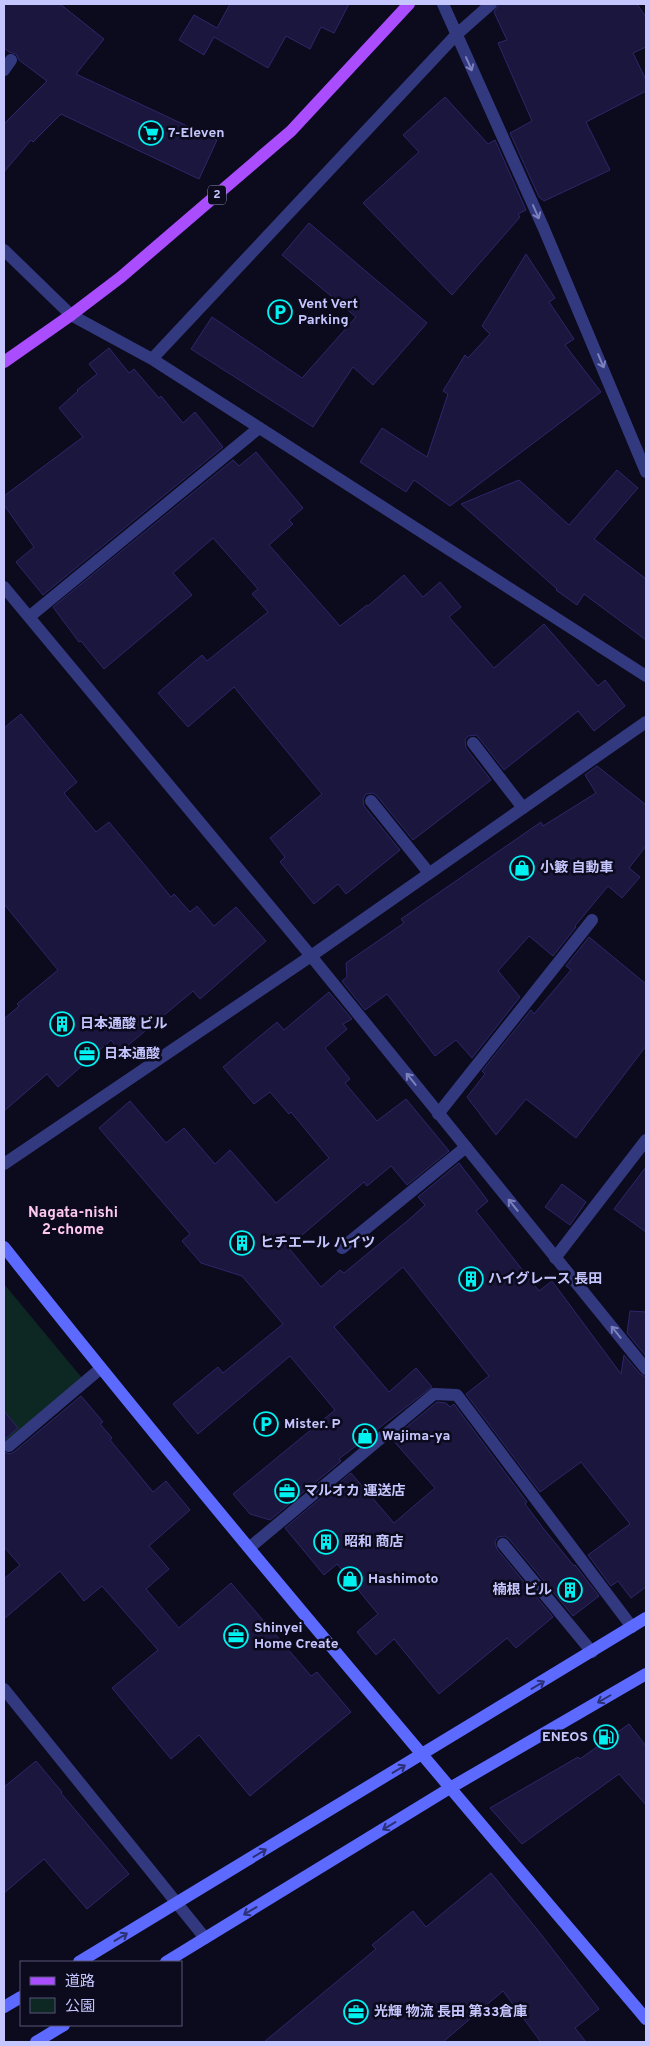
<svg xmlns="http://www.w3.org/2000/svg" width="650" height="2046" viewBox="0 0 650 2046" font-family="Overpass,'Noto Sans JP',sans-serif">
	<style>
		.green { fill: #0d2723 }
		.building { fill: #1a163e; stroke: #2d276b }
		.lines { fill: none; stroke-linecap: round; stroke-linejoin: round }
		.lane { stroke: #33397e; stroke-width: 12 }
		.street { stroke: #33397e; stroke-width: 12 }
		.secondary { stroke: #5d6aff; stroke-width: 12 }
		.primary { stroke: #a94dff; stroke-width: 12 }
		.oneway { stroke: #7c80be }
		.oneway2 { stroke: #2c3077 }
		.labels { text-anchor: middle; dominant-baseline: central; stroke-width: 5; stroke-linejoin: round; paint-order: stroke }
		.shield { fill: #0c0a1d; stroke: #8e8ebb; stroke-width: 1 }
		.shield-label { font-size: 12px; font-weight: bold; fill: #c6c6ff }
		.poi-label { font-size: 14px; font-weight: bold; fill: #c6c6ff; stroke: #0c0a1d; text-anchor: start }
		.neighbourhood-label { font-size: 15px; font-weight: bold; fill: #ffc8f1; stroke: #0c0a1d }
	</style>
	<rect width="100%" height="100%" fill="#0c0a1d"/>
	<path class="green" d="M4,1284L82,1378L4,1446Z"/>
	<path class="building" d="M4,4H60L104,39L76,74L217,140L199,179L61,114L33,142L31,140L4,172V124L47,81L19,60L16,54L9,52L4,48Z
		M230,4H349L334,33L321,27L310,49L286,36L268,68L214,37L204,55L179,40L194,15L217,28Z
		M499,4H637L646,17V47L633,53L646,80V91L586,122L610,170L544,201L539,197L510,133L532,121L498,43L507,40L494,12Z
		M445,97L488,144L495,140L526,210L518,214L520,217L452,295L363,203L419,152L403,135Z
		M309,223L427,323L373,385L353,367L313,427L191,349L212,317L302,378L356,317L282,255Z
		M526,254L555,298L549,302L574,339L565,345L601,392L450,506L414,480L406,492L360,462L382,428L427,457L448,394L443,391L465,355L468,358L490,334L482,326Z
		M109,348L129,373L134,369L159,398L161,396L183,423L195,412L223,447L43,595L16,562L34,547L4,505V496L83,437L59,408L78,391L77,390L97,374L89,364Z
		M256,452L303,508L289,520L293,524L269,545L340,626L367,605L368,606L404,575L423,597L440,582L461,607L449,617L494,668L544,624L598,686L605,680L625,706L594,731L578,711L504,770L479,738L476,735L468,736L465,740L466,748L491,780L413,840L377,796L373,793L366,794L363,799L364,806L400,850L346,894L338,884L314,904L280,862L285,857L270,838L322,794L234,687L188,727L158,693L202,655L207,661L268,612L252,594L258,589L213,538L173,573L192,595L104,669L81,641L79,642L53,607L233,460L239,466Z
		M617,470L638,488L594,539L646,579V640L584,594L577,605L556,590L557,589L461,504L519,480L569,525Z
		M21,714L77,782L64,793L96,832L109,822L171,897L174,894L190,912L197,906L214,926L236,907L266,941L200,999L193,991L120,1052L111,1040L58,1087L47,1074L4,1111V1019L19,1006L17,1004L58,970L4,904V728Z
		M597,766L646,805V846L629,868L640,877L622,898L608,886L575,926L576,927L553,956L529,936L498,971L520,997L472,1058L456,1040L435,1056L387,994L365,1010L342,981L347,977L346,963L404,923L401,919L541,822L543,826L596,793L585,775Z
		M589,937L646,984V1046L576,1138L526,1099L496,1135L467,1097L485,1074L482,1071L531,1010L534,1014L571,970L566,966Z
		M329,992L352,1019L343,1024L347,1029L325,1048L350,1079L345,1083L377,1121L406,1099L449,1151L407,1185L391,1166L367,1186L364,1182L288,1247L321,1287L340,1270L344,1273L412,1217L425,1205L418,1197L459,1163L488,1201L476,1211L539,1291L552,1281L621,1374L624,1355L640,1374L646,1377V1587L631,1598L618,1581L611,1586L588,1555L630,1524L581,1462L540,1492L466,1394L489,1376L403,1267L334,1327L389,1392L416,1368L432,1387L339,1459L341,1461L270,1520L250,1514L233,1494L335,1410L290,1356L198,1434L173,1404L218,1367L223,1373L283,1324L242,1276L201,1263L182,1241L190,1234L99,1128L130,1101L166,1143L184,1128L215,1164L230,1150L276,1203L329,1158L291,1112L289,1114L270,1092L254,1104L223,1067L277,1022L284,1030Z
		M646,1167V1232L614,1209Z
		M562,1184L586,1202L570,1225L545,1207Z
		M630,1311L646,1312V1356L627,1333Z
		M81,1396L103,1422L100,1424L112,1438L110,1440L153,1492L166,1481L190,1510L149,1546L169,1569L146,1589L179,1628L231,1583L311,1676L317,1672L351,1712L250,1796L199,1735L171,1759L112,1688L158,1650L102,1586L84,1601L60,1571L4,1619V1579L20,1565L4,1547V1452L10,1454L14,1452Z
		M437,1402L446,1403L450,1407L454,1404L527,1502L525,1504L543,1528L574,1566L575,1565L599,1596L573,1616L509,1539L505,1536L498,1537L495,1542L497,1549L553,1617L516,1648L507,1638L439,1694L394,1639L376,1655L357,1632L378,1614L337,1564L324,1575L285,1528L351,1473L394,1523L435,1488L392,1439Z
		M4,1411L18,1428L4,1440Z
		M629,1724L646,1746V1805L619,1774L522,1844L490,1808L578,1757L580,1759Z
		M36,1761L62,1792L61,1793L129,1874L87,1909L44,1859L4,1893V1787Z
		M491,1873L540,1933L599,2009L575,2028L586,2042H541L503,1991L443,2042H264L376,1949L372,1945L413,1911L426,1927Z"/>
	<g class="lines">
		<path class="lane" d="M4,70L11,60
			M473,743L523,808
			M371,801L429,873
			M438,1114L592,920
			M342,1248L466,1147
			M555,1258L646,1140
			M9,1446L100,1369
			M503,1544L592,1652"/>
		<path class="street" d="M443,4L544,229L646,472
			M4,250L71,315L152,359L646,676
			M152,359L456,35L491,4
			M4,587L311,956L646,1369
			M29,617L259,428
			M4,1164L311,956L646,722
			M249,1548L434,1394L457,1395L632,1627
			M4,1689L205,1938"/>
		<path class="secondary" d="M4,1247C212,1509 430,1764 646,2019
			M79,1962L646,1618
			M166,1962L450,1788L646,1674
			M4,2007L21,1997
			M36,2042L64,2025"/>
		<path class="primary" d="M4,362L71,315L121,277L291,131L409,4"/>
	</g>
	<defs><path id="oneway-shaft" d="M-6 0H5M1.5-3L5.5 0L1.5 3" fill="none" stroke-width="1.6" stroke-linecap="round" stroke-linejoin="round" transform="scale(1.25)"/></defs>
	<g class="oneway">
		<use href="#oneway-shaft" transform="translate(469 64) rotate(66)"/>
		<use href="#oneway-shaft" transform="translate(536 212) rotate(66)"/>
		<use href="#oneway-shaft" transform="translate(601 361) rotate(67)"/>
		<use href="#oneway-shaft" transform="translate(411 1079) rotate(-129)"/>
		<use href="#oneway-shaft" transform="translate(513 1205) rotate(-129)"/>
		<use href="#oneway-shaft" transform="translate(616 1332) rotate(-129)"/>
	</g>
	<g class="oneway2">
		<use href="#oneway-shaft" transform="translate(538 1685) rotate(-31)"/>
		<use href="#oneway-shaft" transform="translate(604 1699) rotate(150)"/>
		<use href="#oneway-shaft" transform="translate(399 1769) rotate(-31)"/>
		<use href="#oneway-shaft" transform="translate(389 1826) rotate(149)"/>
		<use href="#oneway-shaft" transform="translate(260 1853) rotate(-31)"/>
		<use href="#oneway-shaft" transform="translate(250 1911) rotate(149)"/>
		<use href="#oneway-shaft" transform="translate(121 1937) rotate(-31)"/>
	</g>
	<defs>
		<g id="supermarket-ring" transform="scale(1.25)"><circle r="9.5" fill="#0c0a1d" stroke="#00f1ef" stroke-width="1.5"/><path d="M-6-5.5h2.5l.6 2H6L4.5 2H-2.5L-4.4-4H-6ZM-1.5 3.2a1.3 1.3 0 1 0 .1 0ZM3 3.2a1.3 1.3 0 1 0 .1 0Z" fill="#00f1ef"/></g>
		<g id="parking-ring" transform="scale(1.25)"><circle r="9.5" fill="#0c0a1d" stroke="#00f1ef" stroke-width="1.5"/><path d="M-3.5-5.5H1a3.5 3.5 0 0 1 0 7H-1V5.5H-3.5ZM-1-3.4V-.6H.8a1.4 1.4 0 0 0 0-2.8Z" fill="#00f1ef"/></g>
		<g id="shop-ring" transform="scale(1.25)"><circle r="9.5" fill="#0c0a1d" stroke="#00f1ef" stroke-width="1.5"/><path d="M-5-2.5h2.3a2.7 3.5 0 0 1 5.4 0H5L5.5 6h-11ZM-1.5-2.5h3a1.5 2.3 0 0 0-3 0Z" fill="#00f1ef"/></g>
		<g id="building-ring" transform="scale(1.25)"><circle r="9.5" fill="#0c0a1d" stroke="#00f1ef" stroke-width="1.5"/><path d="M-4-6H4V6H1V3H-1V6H-4ZM-2.5-4.3h1.7v1.8h-1.7ZM.8-4.3h1.7v1.8H.8ZM-2.5-1h1.7V.8h-1.7ZM.8-1h1.7V.8H.8Z" fill="#00f1ef"/></g>
		<g id="office-ring" transform="scale(1.25)"><circle r="9.5" fill="#0c0a1d" stroke="#00f1ef" stroke-width="1.5"/><path d="M-6-3h4V-5.5h4V-3h4V5H-6ZM-1-4.5V-3h2v-1.5ZM-6 0V1H6V0Z" fill="#00f1ef"/></g>
		<g id="fuel-ring" transform="scale(1.25)"><circle r="9.5" fill="#0c0a1d" stroke="#00f1ef" stroke-width="1.5"/><path d="M-5.5-6h7V0h2V4h1.3V-2.5L3-4.5l.8-.8L6-3V5H2.5V1h-1V6h-7ZM-4.2-4.7v3.2H.2V-4.7Z" fill="#00f1ef"/></g>
	</defs>
	<g fill-rule="evenodd">
		<use href="#supermarket-ring" x="151" y="133"/>
		<use href="#parking-ring" x="280" y="312"/>
		<use href="#shop-ring" x="522" y="868"/>
		<use href="#building-ring" x="62" y="1024"/>
		<use href="#office-ring" x="87" y="1054"/>
		<use href="#building-ring" x="242" y="1243"/>
		<use href="#building-ring" x="471" y="1279"/>
		<use href="#parking-ring" x="266" y="1424"/>
		<use href="#shop-ring" x="365" y="1436"/>
		<use href="#office-ring" x="287" y="1491"/>
		<use href="#building-ring" x="326" y="1542"/>
		<use href="#shop-ring" x="350" y="1579"/>
		<use href="#building-ring" x="570" y="1590"/>
		<use href="#office-ring" x="236" y="1636"/>
		<use href="#fuel-ring" x="606" y="1737"/>
		<use href="#office-ring" x="356" y="2012"/>
	</g>
	<g class="labels">
		<rect class="shield" x="208" y="185.5" width="18" height="19" rx="4"/>
		<g class="shield-label">
			<text x="217" y="195">2</text>
		</g>
		<g class="poi-label">
			<text x="168" y="133">7-Eleven</text>
			<text x="298" y="304">Vent Vert<tspan x="298" dy="16">Parking</tspan></text>
			<text x="540" y="868">小籔 自動車</text>
			<text x="80" y="1024">日本通酸 ビル</text>
			<text x="104" y="1054">日本通酸</text>
			<text x="260" y="1243">ヒチエール ハイツ</text>
			<text x="488" y="1279">ハイグレース 長田</text>
			<text x="284" y="1424">Mister. P</text>
			<text x="382" y="1436">Wajima-ya</text>
			<text x="304" y="1491">マルオカ 運送店</text>
			<text x="344" y="1542">昭和 商店</text>
			<text x="368" y="1579">Hashimoto</text>
			<text x="552" y="1590" text-anchor="end">楠根 ビル</text>
			<text x="254" y="1628">Shinyei<tspan x="254" dy="16">Home Create</tspan></text>
			<text x="588" y="1737" text-anchor="end">ENEOS</text>
			<text x="374" y="2012">光輝 物流 長田 第33倉庫</text>
		</g>
		<g class="neighbourhood-label">
			<text x="73" y="1213">Nagata-nishi<tspan x="73" dy="17">2-chome</tspan></text>
		</g>
	</g>
	<rect width="650" height="2046" fill="none" stroke="#c6c6ff" stroke-width="10"/>
	<rect x="20" y="1961" width="162" height="65" fill="#0c0a1d" stroke="#565577"/>
	<rect x="30" y="1977" width="25" height="8" fill="#a94dff" stroke="#565577"/>
	<text x="65" y="1986" font-size="15" fill="#c6c6ff">道路</text>
	<rect x="30" y="1998" width="25" height="15" fill="#0d2723" stroke="#565577"/>
	<text x="65" y="2011" font-size="15" fill="#c6c6ff">公園</text>
</svg>
